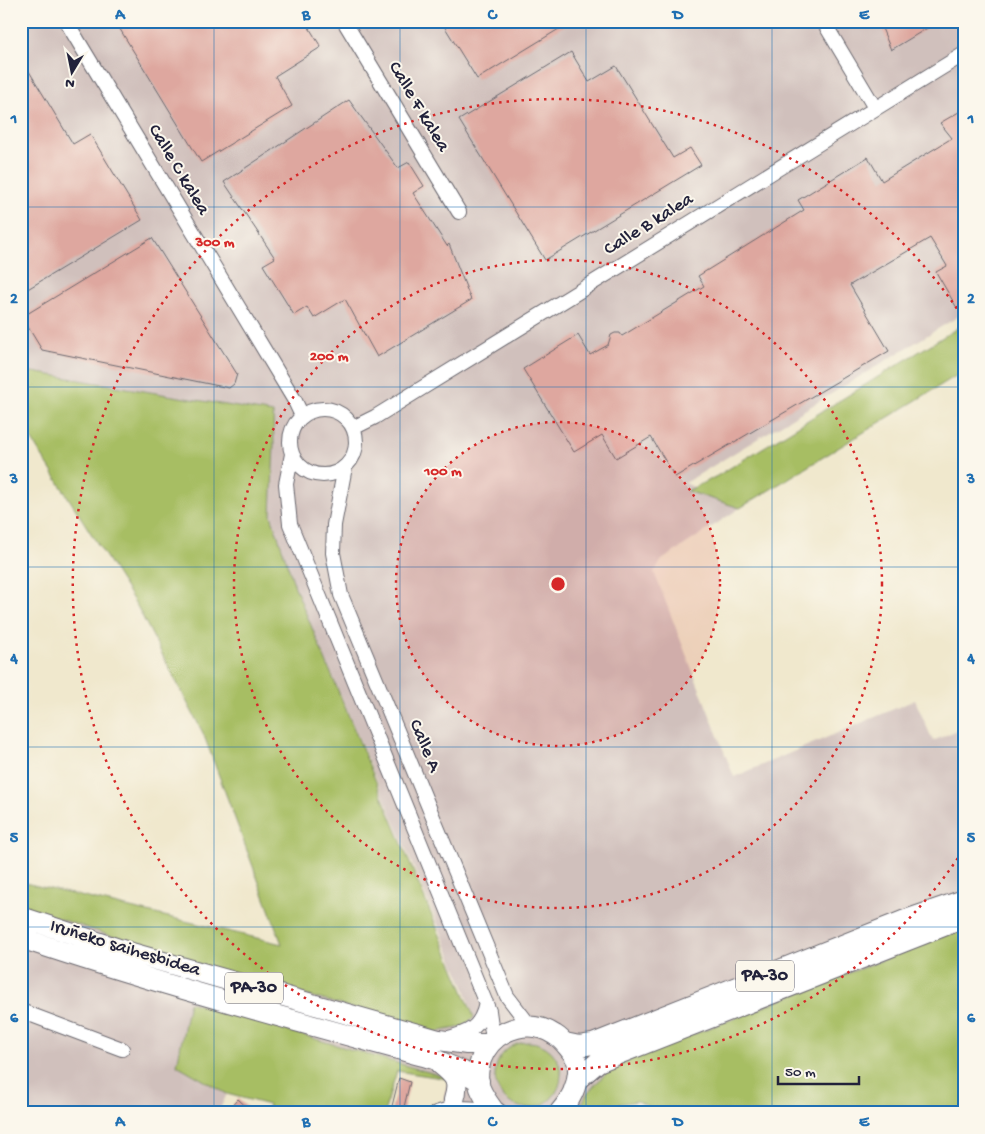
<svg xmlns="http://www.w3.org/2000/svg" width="985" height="1134" viewBox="0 0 985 1134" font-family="'Gochi Hand',sans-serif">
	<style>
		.industrial { fill: #d0c0bc }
		.green { fill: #a7be63; stroke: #64704f }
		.building { fill: #dea79f }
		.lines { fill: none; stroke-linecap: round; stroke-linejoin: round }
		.minor-casing { stroke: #6a676e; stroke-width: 16 }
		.highway-casing { stroke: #6a676e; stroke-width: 22 }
		.minor { stroke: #fff; stroke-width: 14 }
		.highway { stroke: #fff; stroke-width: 20 }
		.grid { fill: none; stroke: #1f6fb2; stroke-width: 1; stroke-opacity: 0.55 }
		.ring { fill: none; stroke: #d62828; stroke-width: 2.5; stroke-dasharray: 2.5 5 }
		.labels { text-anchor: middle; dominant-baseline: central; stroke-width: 4; stroke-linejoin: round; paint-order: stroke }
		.shield { fill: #fbf7ec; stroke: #636270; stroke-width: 1 }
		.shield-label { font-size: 18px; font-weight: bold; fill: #22223b }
		.street-label { font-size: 19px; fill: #22223b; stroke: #fbf7ec }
		.centre { fill: #d62828; stroke: #fbf7ec; stroke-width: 2.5 }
		.ring-label { font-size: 15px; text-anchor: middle; font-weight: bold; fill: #d62828; stroke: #fbf7ec; stroke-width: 4; stroke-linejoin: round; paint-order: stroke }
		.neatline { fill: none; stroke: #1f6fb2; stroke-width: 2 }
		.grid-label { font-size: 16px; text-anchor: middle; font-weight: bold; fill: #1f6fb2 }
	</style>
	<rect width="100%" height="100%" fill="#fbf7ec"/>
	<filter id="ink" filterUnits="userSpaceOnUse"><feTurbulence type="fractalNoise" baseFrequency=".02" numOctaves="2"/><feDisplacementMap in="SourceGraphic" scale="10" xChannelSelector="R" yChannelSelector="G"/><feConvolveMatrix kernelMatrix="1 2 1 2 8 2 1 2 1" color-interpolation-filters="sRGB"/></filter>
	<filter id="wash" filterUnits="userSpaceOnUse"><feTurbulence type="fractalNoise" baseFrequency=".0096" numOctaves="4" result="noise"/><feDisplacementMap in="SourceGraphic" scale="20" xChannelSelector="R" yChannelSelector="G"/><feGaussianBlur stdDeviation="1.12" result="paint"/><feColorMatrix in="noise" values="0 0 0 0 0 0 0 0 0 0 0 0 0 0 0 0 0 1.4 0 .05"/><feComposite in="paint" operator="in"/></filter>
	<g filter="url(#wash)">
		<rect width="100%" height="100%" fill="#f0e8cd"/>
		<path class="industrial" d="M21,21H964V313L685,483L740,508L662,560L654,572L734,777L915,700L933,741L964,727V928L612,1068L588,1092L577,1113H440L448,1079L189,1002L177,1065L227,1094L218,1113H21V906L196,964L436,1032L462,1027L474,1016L465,989L295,587L271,515L274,444L273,413L31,372L21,357Z"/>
		<path class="green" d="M964,324V371L740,508L687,491L717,476Z
			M21,370L273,413L274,444L271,515L295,587L474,1017L462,1027L436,1032L196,964L21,906V882L282,944L203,733L137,606L21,423Z
			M964,928V1113H656L652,1109L638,1101L613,1105L601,1113H577L588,1092L611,1068L661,1047Z
			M189,1002L442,1076L448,1079L397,1071L384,1113H266L269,1105L227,1094L177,1065Z
			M495 1075a33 33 0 1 1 66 0a33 33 0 1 1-66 0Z"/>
		<g id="blocks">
			<path class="building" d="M115,21H305L321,47L275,76L292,106L201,162Z
				M441,21H572L477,79Z
				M879,21H939L891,50Z
				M571,52L589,82L616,66L673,158L690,148L701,165L545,260L459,120Z
				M21,58L73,144L90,134L142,220L21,293Z
				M349,100L398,168L409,162L424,186L413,193L447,246L449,244L471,300L377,357L345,299L314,318L307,307L294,315L263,265L275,258L224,182Z
				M964,109V304L957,308L936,272L947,266L930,238L850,285L889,351L675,477L651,437L616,458L602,435L574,452L523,369L578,335L590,355L608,345L611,335L615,333H620L622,336L704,286L698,276L804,210L798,200L868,157L882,181L952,138L940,123Z
				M152,238L237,374L234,384L229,388L42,350L22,317Z
				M399,1078L410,1082L403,1111L391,1110Z
				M238,1099L253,1113H225Z"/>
		</g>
	</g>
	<g filter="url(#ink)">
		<use href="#blocks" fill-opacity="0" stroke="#6a676e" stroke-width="1"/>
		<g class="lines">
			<g class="minor-casing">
				<path id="minor" d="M66,21L295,401L302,416
					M344,21L459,212
					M823,21L875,108
					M290 442a33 33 0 1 1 66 0a33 33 0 1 1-66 0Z
					M353,428L375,417L964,54
					M292,454L286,484L290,524L489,1011L493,1040
					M345,467L334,525L333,553L341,595L507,996L530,1026
					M21,1011L122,1049
					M445,1039C469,1033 481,1028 486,1003
					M436,1113C455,1106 475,1108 494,1111"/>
			</g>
			<g class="highway-casing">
				<path id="highway" d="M21,917L125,951L439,1040L467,1044H489
					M21,938C157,984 296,1021 434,1059L462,1071L479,1081
					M565,1043L579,1046L593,1044L903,921L964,900
					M440,1064C455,1076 460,1081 454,1100
					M578,1079L598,1062L964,918
					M497,1113L494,1111C489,1104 483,1096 480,1088C476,1076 479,1061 485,1051C500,1027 531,1019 555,1035C562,1039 566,1045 571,1051C573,1054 576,1058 577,1061C578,1064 578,1069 578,1072C577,1089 570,1101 559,1113"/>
			</g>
			<use href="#minor" class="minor"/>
			<use href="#highway" class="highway"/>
		</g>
	</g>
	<path class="grid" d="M214,21V1113M400,21V1113M586,21V1113M772,21V1113M21,207H964M21,387H964M21,567H964M21,747H964M21,927H964"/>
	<circle cx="558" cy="584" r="162" fill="#d62828" fill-opacity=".12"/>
	<g class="ring">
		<circle cx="558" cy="584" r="162"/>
		<circle cx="558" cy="584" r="324"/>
		<path d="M962 852A485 485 0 1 1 962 316"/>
	</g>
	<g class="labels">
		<g class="shield">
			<rect x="736" y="960.5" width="58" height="31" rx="4"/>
			<rect x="225" y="972.5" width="58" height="31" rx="4"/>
		</g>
		<g class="shield-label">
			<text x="765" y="976">PA-30</text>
			<text x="254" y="988">PA-30</text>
		</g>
		<g class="street-label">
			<text transform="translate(418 107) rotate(59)">Calle F kalea</text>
			<text transform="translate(178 170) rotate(59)">Calle C kalea</text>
			<text transform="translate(649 225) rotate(-32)">Calle B kalea</text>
			<text transform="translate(424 746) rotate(67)">Calle A</text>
			<text transform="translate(125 949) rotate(17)">Iruñeko saihesbidea</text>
		</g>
	</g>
	<circle cx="558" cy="584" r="8" class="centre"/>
	<g class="ring-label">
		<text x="215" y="246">300 m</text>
		<text x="329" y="360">200 m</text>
		<text x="443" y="475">100 m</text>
	</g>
	<rect width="985" height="1134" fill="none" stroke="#fbf7ec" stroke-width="55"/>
	<g transform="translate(72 72) rotate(190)" stroke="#fbf7ec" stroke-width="4" paint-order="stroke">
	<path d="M0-4L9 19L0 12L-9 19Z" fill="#22223b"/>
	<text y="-8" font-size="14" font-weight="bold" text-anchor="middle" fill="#22223b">N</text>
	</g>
	<path d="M778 1076v8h81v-8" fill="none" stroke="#22223b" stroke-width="2.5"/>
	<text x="785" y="1076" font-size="15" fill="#22223b" stroke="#fbf7ec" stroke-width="4" paint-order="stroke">50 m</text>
	<rect x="28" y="28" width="930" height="1078" class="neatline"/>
	<g class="grid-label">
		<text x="120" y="19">A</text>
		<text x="306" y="19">B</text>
		<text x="492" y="19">C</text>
		<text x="678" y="19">D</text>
		<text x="864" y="19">E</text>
		<text x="14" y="123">1</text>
		<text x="971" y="123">1</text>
		<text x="14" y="303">2</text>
		<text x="971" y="303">2</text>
		<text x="14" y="483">3</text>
		<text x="971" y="483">3</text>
		<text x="14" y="663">4</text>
		<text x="971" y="663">4</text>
		<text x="14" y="842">5</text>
		<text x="971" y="842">5</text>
		<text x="14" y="1022">6</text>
		<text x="971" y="1022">6</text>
		<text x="120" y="1126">A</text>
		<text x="306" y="1126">B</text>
		<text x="492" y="1126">C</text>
		<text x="678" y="1126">D</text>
		<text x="864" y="1126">E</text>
	</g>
</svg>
